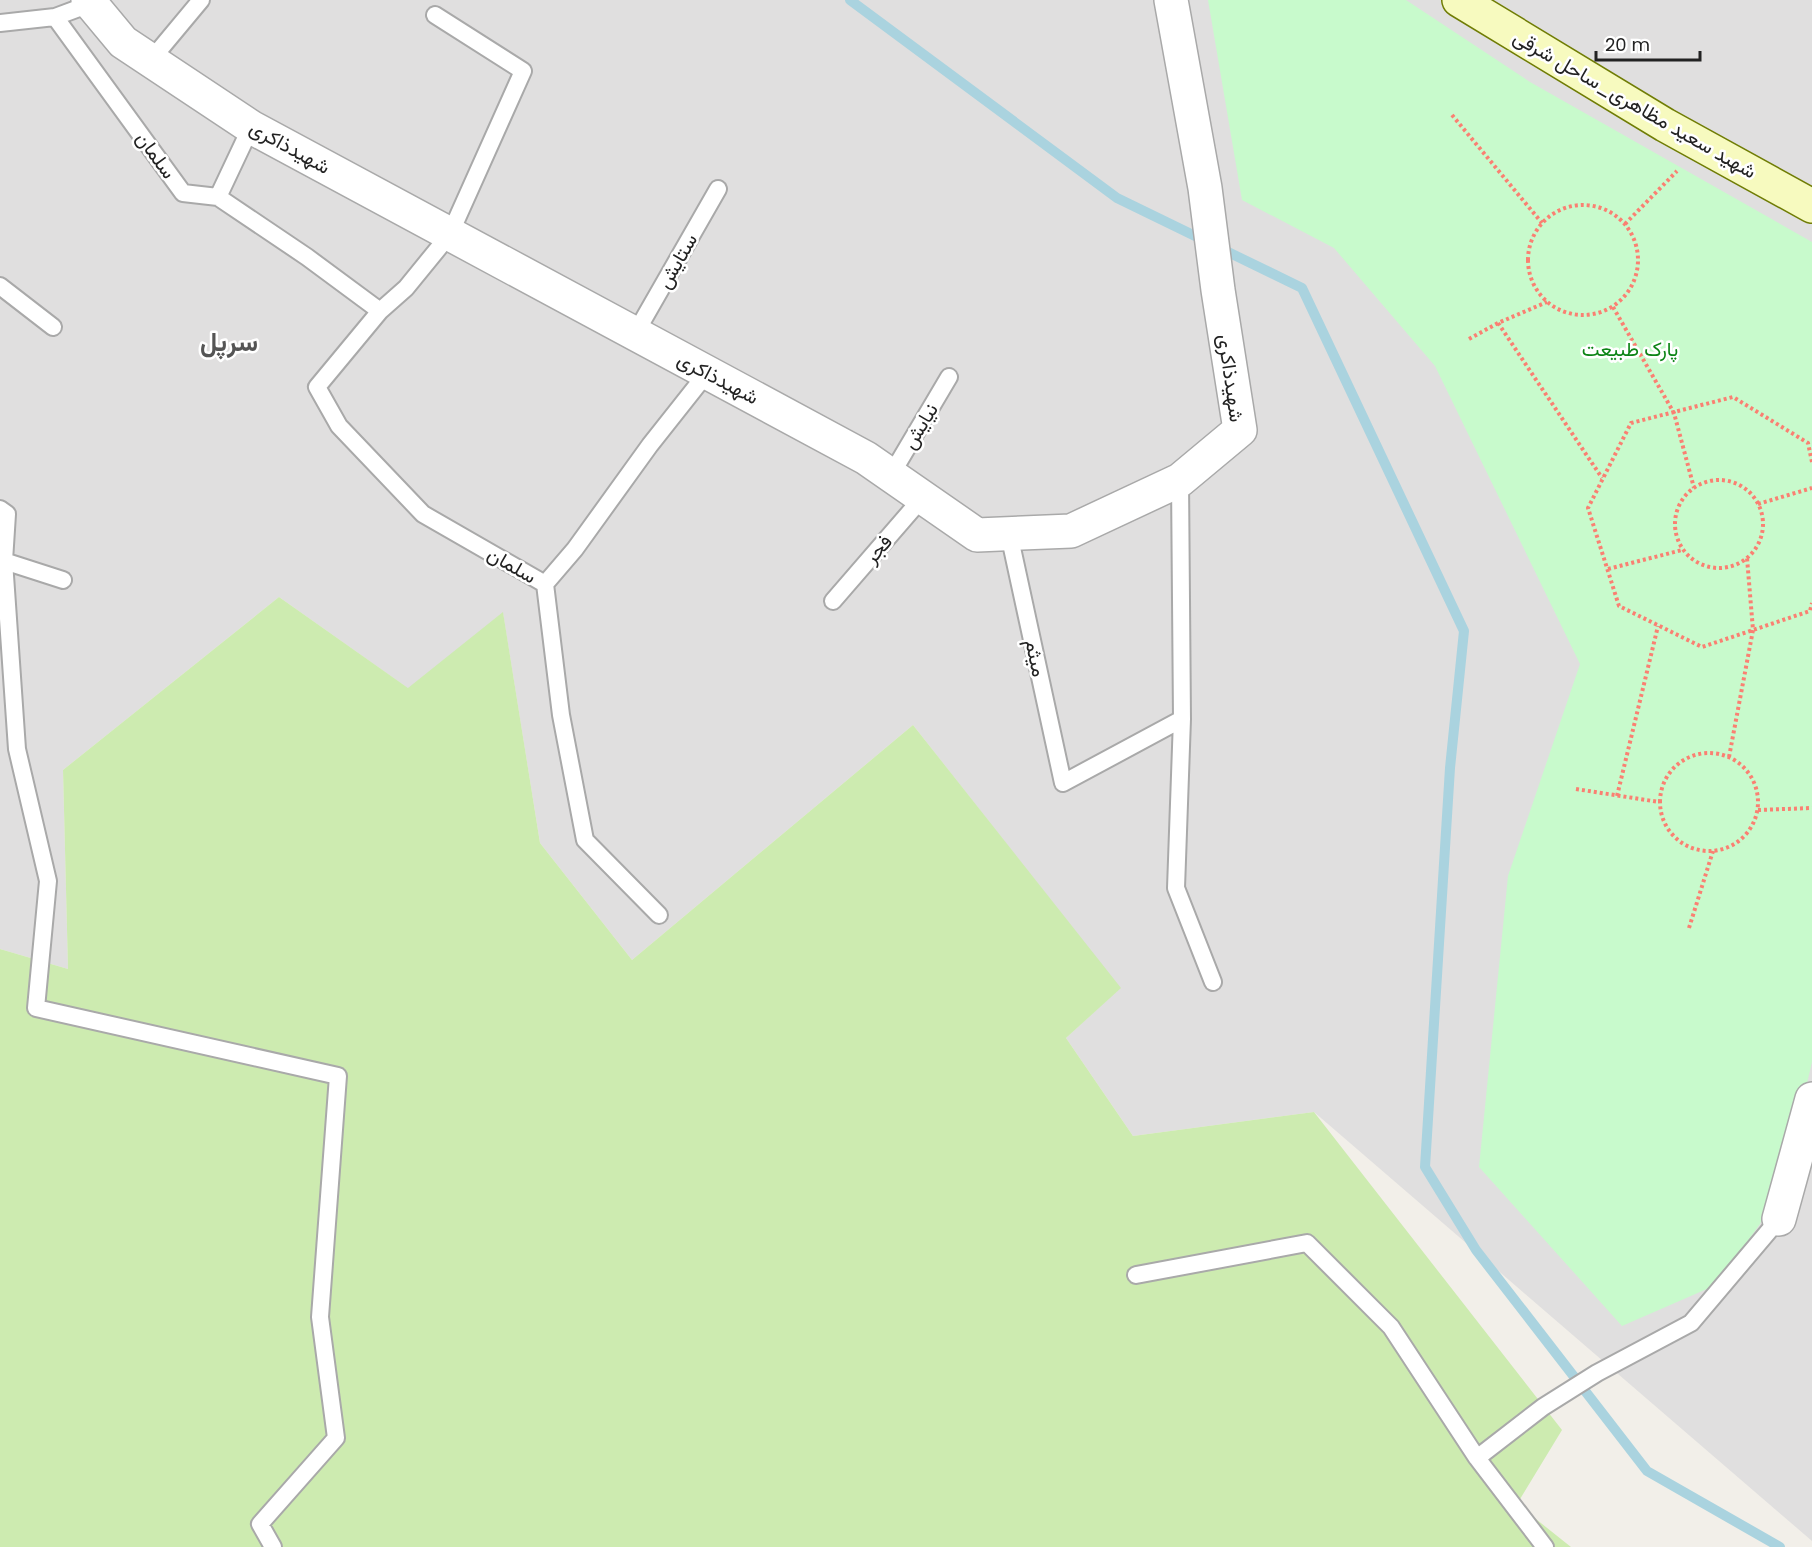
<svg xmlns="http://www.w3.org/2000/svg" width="1812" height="1547" viewBox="0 0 1812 1547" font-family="Poppins,Vazirmatn,sans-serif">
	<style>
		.residential { fill: #e0dfdf }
		.grass { fill: #cdebb0 }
		.park { fill: #c8facc }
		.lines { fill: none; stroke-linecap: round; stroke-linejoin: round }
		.stream { stroke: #aad3df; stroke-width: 10 }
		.lane-casing { stroke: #a9a9a9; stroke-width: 20 }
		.street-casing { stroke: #a9a9a9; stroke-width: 36 }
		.secondary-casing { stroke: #707d05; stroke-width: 36 }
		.path { stroke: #fa8072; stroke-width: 4; stroke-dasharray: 3 3; stroke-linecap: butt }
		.lane { stroke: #fff; stroke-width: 16 }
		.street { stroke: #fff; stroke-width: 33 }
		.secondary { stroke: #f7fabf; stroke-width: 33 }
		.labels { text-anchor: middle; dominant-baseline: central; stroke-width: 5; stroke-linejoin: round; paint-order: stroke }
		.street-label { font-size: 20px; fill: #222; stroke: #fff }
		.park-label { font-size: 20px; fill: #0c8416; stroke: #fff }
		.district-label { font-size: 26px; font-weight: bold; fill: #555; stroke: #fff }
	</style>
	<rect width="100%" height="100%" fill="#f2efe9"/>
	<path class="residential" d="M0,0H1812V1541L1314,1112L1133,1136L1066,1038L1120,988L913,725L632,960L540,843L503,613L409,689L279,597L63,770L68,969L0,949Z"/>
	<path class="grass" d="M279,597L408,688L503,612L540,843L632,960L913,725L1121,988L1066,1038L1133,1136L1314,1112L1562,1430L1517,1504L1571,1547H0V949L68,969L63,770Z"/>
	<path class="park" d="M1208,0H1406L1530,82L1812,242V1062L1793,1143L1760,1224L1716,1285L1622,1326L1479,1167L1508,876L1580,664L1435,366L1334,248L1242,200Z"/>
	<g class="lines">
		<path class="stream" d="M850,0L1117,198L1302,288L1464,631L1450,768L1425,1167L1476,1250L1647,1471L1780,1547"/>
		<g class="lane-casing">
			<path id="lane" d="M435,15L523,71L450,234L406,288L380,311L317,387L339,426L423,514L545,584L561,715L585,840L659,915
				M55,17L183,193L218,197L307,257L380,311
				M0,23L55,17L90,4
				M151,60L201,0
				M218,197L251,127
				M0,286L53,327
				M635,334L718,189
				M891,475L949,377
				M1180,480L1182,719L1176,888L1213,982
				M0,509L7,514L4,561L17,749L48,881L36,1008L338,1076L320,1317L336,1438L260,1524L273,1547
				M1009,534L1063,783L1182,719
				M4,561L63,580
				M545,584L575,549L650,445L707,373
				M833,601L923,497
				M1136,1275L1307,1243L1391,1327L1477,1458
				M1545,1547L1477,1458L1543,1407L1597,1373L1691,1323L1779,1219"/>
		</g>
		<g class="street-casing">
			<path id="street" d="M88,0L123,42L251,127L866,458L977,535L1071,531L1180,480L1240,430L1218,290L1205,188L1171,0
				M1779,1219L1812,1099"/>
		</g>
		<g class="secondary-casing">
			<path id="secondary" d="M1459,0L1665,125L1812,206"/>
		</g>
		<path class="path" d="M1452,115L1542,223
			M1528 260a55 55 0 1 1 110 0a55 55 0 1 1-110 0Z
			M1625,224L1677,171
			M1613,307L1674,413L1694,488
			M1498,323L1602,478
			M1469,339L1498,323L1547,302
			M1812,462L1808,443L1733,397L1631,423L1588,508L1619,606L1702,647L1810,611L1812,603
			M1675 524a44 44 0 1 1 88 0a44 44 0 1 1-88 0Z
			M1758,504L1812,488
			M1608,569L1682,550
			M1660 802a49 49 0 1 1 98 0a49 49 0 1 1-98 0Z
			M1729,757L1753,630L1747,558
			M1576,789L1659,802
			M1617,796L1658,626
			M1758,810L1812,808
			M1689,928L1713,851"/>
		<use href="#lane" class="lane"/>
		<use href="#street" class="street"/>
		<use href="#secondary" class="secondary"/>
	</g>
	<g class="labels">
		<g class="street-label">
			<text transform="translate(1635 104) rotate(30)">شهید سعید مظاهری_ساحل شرقی</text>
			<text transform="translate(290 147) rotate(29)">شهیدذاکری</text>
			<text transform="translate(156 155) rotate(54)">سلمان</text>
			<text transform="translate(677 261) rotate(-60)">ستایش</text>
			<text transform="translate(718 378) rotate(28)">شهیدذاکری</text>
			<text transform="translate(1231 378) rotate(82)">شهیدذاکری</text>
			<text transform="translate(920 426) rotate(-59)">نیایش</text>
			<text transform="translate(878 549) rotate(-49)">فجر</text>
			<text transform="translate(512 565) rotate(30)">سلمان</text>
			<text transform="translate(1036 658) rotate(78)">میثم</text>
		</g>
		<g class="park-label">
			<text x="1630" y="349">پارک طبیعت</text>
		</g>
		<g class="district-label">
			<text x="229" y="342">سرپل</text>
		</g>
	</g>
	<path d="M1596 51v9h104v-9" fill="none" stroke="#222222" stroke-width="3"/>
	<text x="1605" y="51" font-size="18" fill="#222222" stroke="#ffffff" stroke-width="4.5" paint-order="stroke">20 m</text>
</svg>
